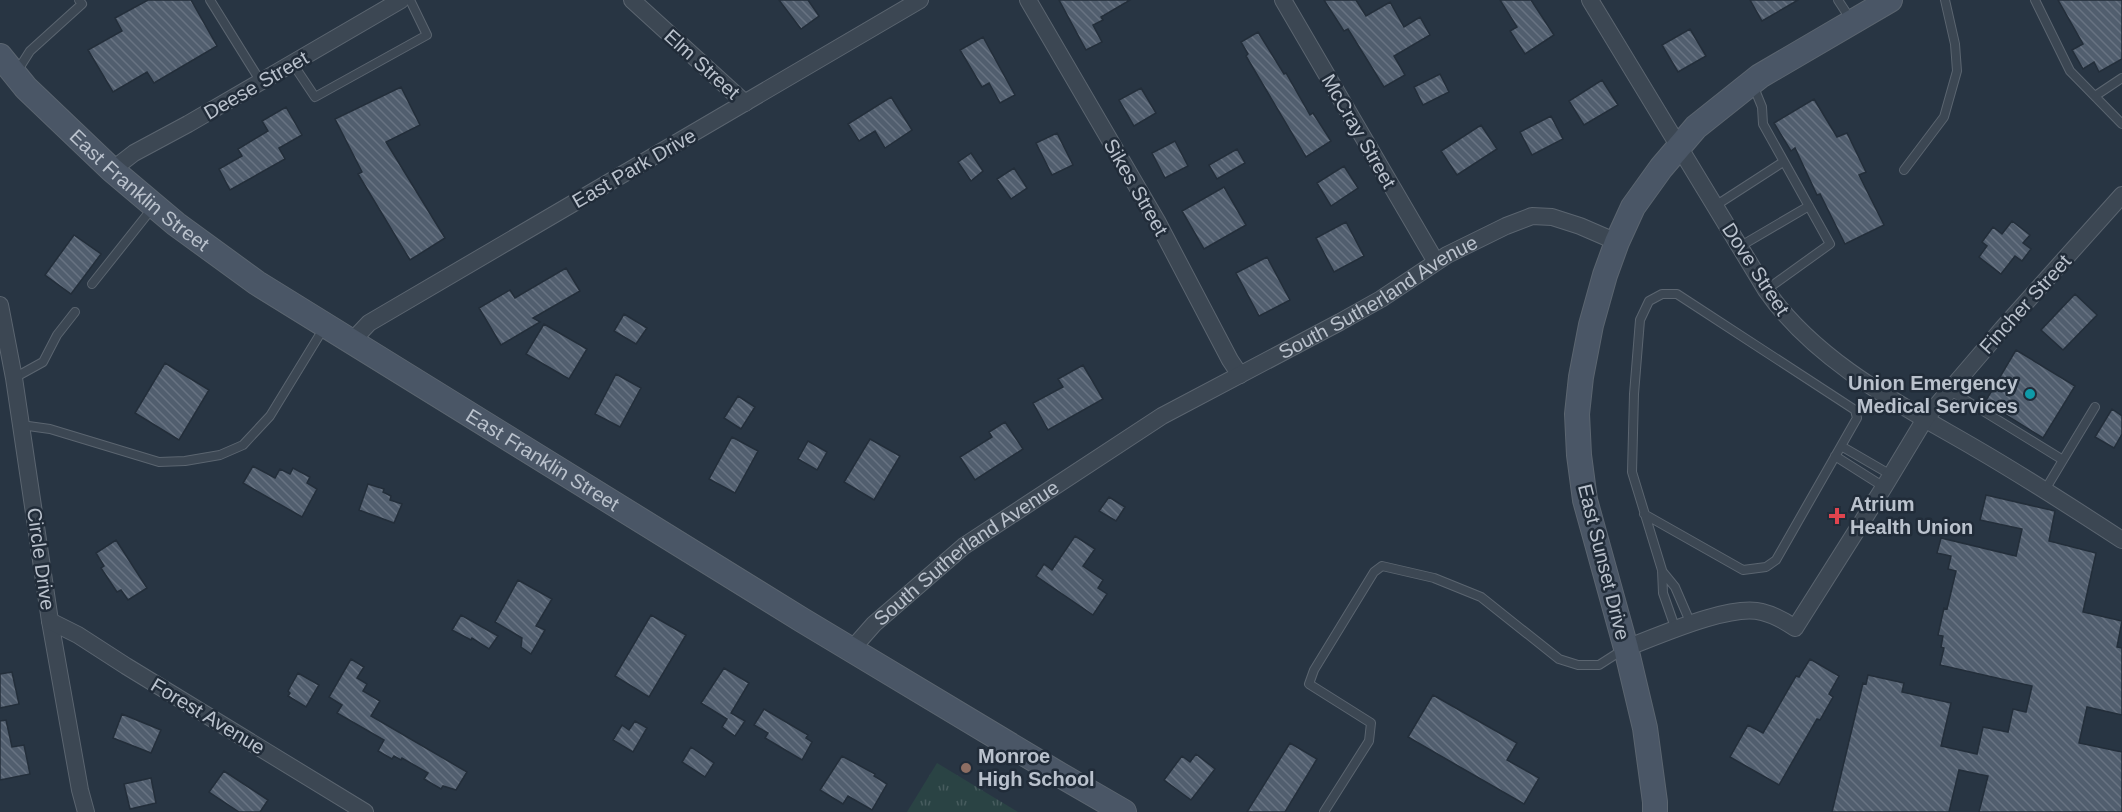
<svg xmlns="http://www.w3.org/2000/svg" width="2122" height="812" viewBox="0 0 2122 812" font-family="Helvetica,sans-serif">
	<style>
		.park { fill: url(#park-tufts) }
		.building { fill: url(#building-back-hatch); stroke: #232e3a; stroke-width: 1.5 }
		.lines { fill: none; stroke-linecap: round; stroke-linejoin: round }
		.lane-casing { stroke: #5b6570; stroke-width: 10 }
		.street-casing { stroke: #5b6570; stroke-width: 18 }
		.secondary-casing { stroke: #5b6570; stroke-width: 26 }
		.lane { stroke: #3c4753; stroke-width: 8 }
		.street { stroke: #3c4753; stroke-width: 16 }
		.secondary { stroke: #4a5666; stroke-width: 24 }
		.culture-dot { fill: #0f9aa8; stroke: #212c39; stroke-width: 2 }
		.health-dot { fill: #e0444e; stroke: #212c39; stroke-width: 2 }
		.education-dot { fill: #8d6e63; stroke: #212c39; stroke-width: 2 }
		.labels { text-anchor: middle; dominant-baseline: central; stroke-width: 5; stroke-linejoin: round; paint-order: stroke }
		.street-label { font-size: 20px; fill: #bac2cd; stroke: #212c39 }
		.poi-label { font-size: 20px; font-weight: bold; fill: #bac2cd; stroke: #212c39; text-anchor: start }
	</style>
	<defs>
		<pattern id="park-tufts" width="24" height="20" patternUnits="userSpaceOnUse" patternTransform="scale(1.5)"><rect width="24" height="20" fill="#2a4344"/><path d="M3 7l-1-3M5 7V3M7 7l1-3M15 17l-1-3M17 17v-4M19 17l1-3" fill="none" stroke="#475c5e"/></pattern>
		<pattern id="building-back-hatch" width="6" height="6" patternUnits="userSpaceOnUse" patternTransform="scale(1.5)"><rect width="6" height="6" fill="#515e6e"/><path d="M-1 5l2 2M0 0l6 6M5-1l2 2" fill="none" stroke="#687382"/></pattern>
	</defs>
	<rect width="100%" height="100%" fill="#283543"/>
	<path class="park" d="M937,763L1018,812H907Z"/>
	<path class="building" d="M148,0H191L217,46L154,83L147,72L113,92L88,50L122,31L115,18Z
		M779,0H808L819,16L801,29Z
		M1059,0H1130L1101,17L1103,20L1093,25L1102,42L1086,50Z
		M1324,0H1356L1366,16L1390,2L1404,27L1420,17L1430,35L1394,56L1405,75L1384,87L1348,29L1344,31Z
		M1500,0H1531L1554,35L1525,54L1510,31L1517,27Z
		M1750,0H1798L1762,21Z
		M2058,0H2122V59L2099,72L2094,62L2083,69L2072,50L2083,44Z
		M1690,29L1706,56L1678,72L1662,45Z
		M1258,32L1284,74L1286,73L1310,115L1313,113L1331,141L1306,157L1246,56L1248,54L1241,42Z
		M983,37L1015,95L1000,103L989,83L982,87L960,50Z
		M1440,74L1449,92L1423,105L1414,87Z
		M1602,80L1618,105L1584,125L1569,101Z
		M401,87L420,125L386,142L445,238L410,260L358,174L362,172L335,119Z
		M1141,88L1156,113L1134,126L1119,100Z
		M891,97L912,130L885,148L875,131L859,141L848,124Z
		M1814,99L1837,137L1847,133L1866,172L1859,175L1884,225L1845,244L1820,194L1817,195L1795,148L1791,151L1774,123Z
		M286,107L302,135L279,148L285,159L230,190L219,169L242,156L238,149L268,131L262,121Z
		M1551,116L1563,139L1532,155L1520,132Z
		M1481,125L1497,149L1457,175L1441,151Z
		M1057,133L1073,165L1052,175L1036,143Z
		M1175,141L1188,166L1165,178L1152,153Z
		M1237,149L1245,163L1217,179L1209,165Z
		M971,153L983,171L971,181L958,162Z
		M1344,166L1358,188L1331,206L1317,183Z
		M1014,168L1027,188L1011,199L997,179Z
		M1224,187L1246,225L1204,249L1182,211Z
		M2012,221L2030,235L2023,243L2031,249L2022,261L2015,256L2001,274L1979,257L1987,246L1982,242L1993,227L2002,234Z
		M1346,222L1364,256L1334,272L1316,238Z
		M74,235L101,254L71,294L45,275Z
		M1267,257L1290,300L1259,316L1236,273Z
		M566,268L580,291L533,318L540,322L501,345L479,308L510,290L515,298Z
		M2075,294L2097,315L2063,350L2041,330Z
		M624,314L647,328L636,344L614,331Z
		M544,324L587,349L569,379L526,354Z
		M2016,350L2075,386L2043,438L1985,402Z
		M165,363L209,390L179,440L135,413Z
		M1083,365L1103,399L1048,430L1033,403L1063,387L1058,379Z
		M616,374L641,388L620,427L595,414Z
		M738,396L755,407L741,429L724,418Z
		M2112,409L2122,416V434L2114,448L2095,437Z
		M1005,422L1023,449L975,480L960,457L992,437L989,432Z
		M732,437L758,451L735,493L709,479Z
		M870,439L900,456L874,500L844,482Z
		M808,441L827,452L817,470L798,459Z
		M253,466L275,478L280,469L290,474L293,468L310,477L307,483L317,489L302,517L243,483Z
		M368,484L384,489L383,492L391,496L390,500L402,504L394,523L359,510Z
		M1986,495L2055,511L2049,541L2096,553L2083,612L2122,621L2117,647L2122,648V715L2087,707L2079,743L2122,752V812H1979L1988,776L1959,770L1949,812H1832L1863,683L1866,684L1868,675L1904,683L1902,692L1951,703L1941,746L1977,754L1983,727L2008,732L2013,709L2026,712L2032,686L1940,665L1944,648L1941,647L1943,636L1938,635L1944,608L1947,609L1956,571L1948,569L1951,556L1937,553L1941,538L2016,556L2022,529L1980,520Z
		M1109,497L1125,507L1116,521L1099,511Z
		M1075,536L1095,549L1083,566L1103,580L1098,588L1107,594L1093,615L1036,576L1044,564L1052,570Z
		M116,540L147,588L128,600L121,590L117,592L101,568L104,566L96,553Z
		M518,580L552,599L536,626L545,630L531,654L521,647L522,638L495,622Z
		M461,615L498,636L489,649L472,638L471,640L452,630Z
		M651,615L686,635L649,697L615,676Z
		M351,659L364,667L357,678L367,684L363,691L380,701L371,716L467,772L456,790L443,786L441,789L424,779L428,773L402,758L401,760L394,756L392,759L378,751L384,740L337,713L342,705L329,697Z
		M1810,659L1839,676L1829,694L1833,697L1820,720L1817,719L1779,785L1730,757L1748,725L1763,733L1796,676L1799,677Z
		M724,668L749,683L731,713L745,721L735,736L722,727L727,719L701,703Z
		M12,672L19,704L0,708V674Z
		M298,673L319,685L306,707L288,696L290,693L288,691Z
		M1433,695L1517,743L1507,760L1539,778L1524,804L1408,737Z
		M764,709L808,735L806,738L812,742L802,760L765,738L768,733L754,725Z
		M122,714L161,730L151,753L113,738Z
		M6,720L12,747L24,745L30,774L0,780V721Z
		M635,721L647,728L633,752L613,740L622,725L629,730Z
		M1290,743L1317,759L1285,812H1247Z
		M691,747L714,763L705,777L682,762Z
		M1196,754L1215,769L1191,800L1164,780L1182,756L1190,762Z
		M842,756L875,774L874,776L887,784L872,810L848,796L843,804L820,790Z
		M224,771L268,800L260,812H239L209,792Z
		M151,778L156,803L130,809L124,784Z"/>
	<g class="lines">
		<g class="lane-casing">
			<path id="lane" d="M210,0L261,82
				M1838,0L1851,20
				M2035,0L2070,71L2122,124
				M293,64L315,97L427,35L410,0
				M16,73L30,51L82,4L79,0
				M1753,85L1762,107L1763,124L1830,244L1766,290
				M2095,96L2122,78
				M1904,170L1944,117L1957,71L1955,44L1945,0
				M1715,206L1783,162
				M1739,247L1809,206
				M92,284L154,206
				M14,378L43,362L57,335L75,312
				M1949,390L2063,460L2045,490
				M21,425L50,429L159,462L185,461L220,455L243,445L270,416L325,326
				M1841,446L1891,475
				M1835,456L1884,487
				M2063,460L2095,407
				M1644,514L1743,570L1766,567L1776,560L1857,418L1855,410L1677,294H1662L1649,301L1640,320L1634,394L1632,472L1662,570L1663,593L1676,630
				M1662,571L1675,587L1691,624
				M1324,812L1369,741L1371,723L1309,684L1314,670L1374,572L1382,566L1434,578L1481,597L1559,659L1578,665H1599L1624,649"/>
		</g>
		<g class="street-casing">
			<g id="street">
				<path d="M632,0L745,103"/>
				<path d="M1028,0L1157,221L1230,360L1240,375"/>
				<path d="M1283,0L1436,262"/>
				<path d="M1590,0L1766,290C1816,362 1901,405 1975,448C2025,477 2073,508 2122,540"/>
				<path d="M112,170L134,153L188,124L401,0"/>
				<path d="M0,305L14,378L50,621L80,790L86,812"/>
				<path d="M352,341L369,323L920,0"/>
				<path d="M50,621L78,635L126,666L365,812"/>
				<path d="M1626,648C1658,636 1731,603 1762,612C1774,615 1785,621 1795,628L1884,487L1925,419L2002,329L2122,195"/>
				<path id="s1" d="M852,649L874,624L964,546L1162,416L1340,322L1381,299L1447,255L1506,226L1532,216L1552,217L1580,226L1617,242"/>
			</g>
		</g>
		<g class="secondary-casing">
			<g id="secondary">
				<path id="s2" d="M0,56L26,88L112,170L176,224L257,283L802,620L1055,772L1124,812"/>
				<path d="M1655,812V802L1645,728L1626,648L1585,500L1579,455L1577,414L1581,377L1591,325L1605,275L1617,242L1633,207L1661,168L1696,127L1760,76L1890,0"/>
			</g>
		</g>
		<use href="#lane" class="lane"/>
		<use href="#street" class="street"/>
		<use href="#secondary" class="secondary"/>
	</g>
	<circle class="culture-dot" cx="2030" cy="394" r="6"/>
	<path class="health-dot" d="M1834 507h6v6h6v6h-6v6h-6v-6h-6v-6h6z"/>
	<circle class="education-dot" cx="966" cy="768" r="6"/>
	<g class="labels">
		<g class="street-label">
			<text transform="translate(702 64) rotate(42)">Elm Street</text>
			<text transform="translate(256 85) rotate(-30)">Deese Street</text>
			<text transform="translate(1359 131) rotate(60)">McCray Street</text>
			<text transform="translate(634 168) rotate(-30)">East Park Drive</text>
			<text transform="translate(1136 187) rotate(60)">Sikes Street</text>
			<text stroke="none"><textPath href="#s2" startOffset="194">East Franklin Street</textPath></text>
			<text transform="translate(1756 269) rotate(57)">Dove Street</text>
			<text stroke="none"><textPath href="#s1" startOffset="636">South Sutherland Avenue</textPath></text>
			<text transform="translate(2025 304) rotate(-48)">Fincher Street</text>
			<text stroke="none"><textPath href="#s2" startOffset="680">East Franklin Street</textPath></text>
			<text stroke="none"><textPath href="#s1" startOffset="150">South Sutherland Avenue</textPath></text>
			<text transform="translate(41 559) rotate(82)">Circle Drive</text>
			<text transform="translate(1604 562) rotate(76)">East Sunset Drive</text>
			<text transform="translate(208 716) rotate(31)">Forest Avenue</text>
		</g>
		<g class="poi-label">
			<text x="2018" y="383" text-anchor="end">Union Emergency<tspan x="2018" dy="23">Medical Services</tspan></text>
			<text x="1850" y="504">Atrium<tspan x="1850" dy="23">Health Union</tspan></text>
			<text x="978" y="756">Monroe<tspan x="978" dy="23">High School</tspan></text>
		</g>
	</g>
</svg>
